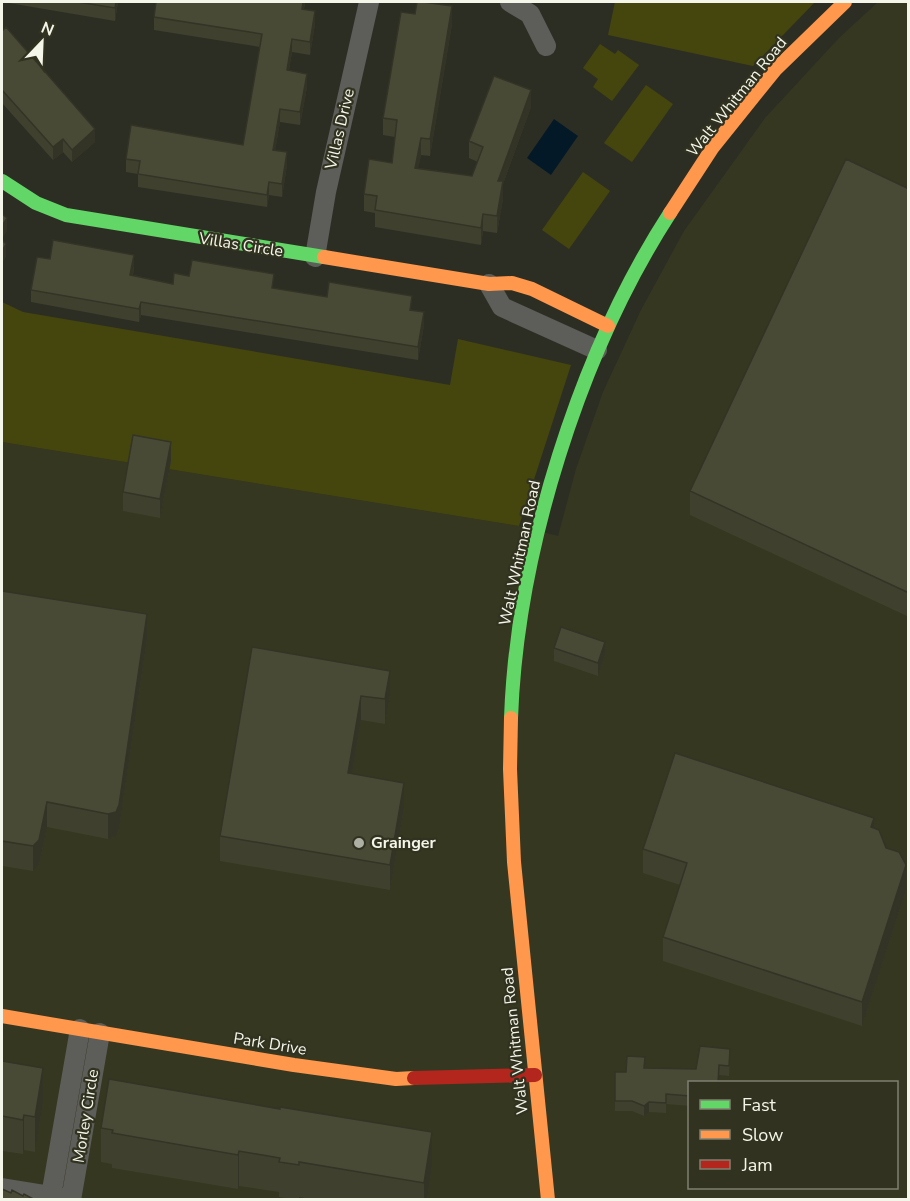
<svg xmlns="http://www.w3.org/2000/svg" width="910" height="1201" viewBox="0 0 910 1201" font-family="'Nunito Sans',sans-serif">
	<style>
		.built { fill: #363720; fill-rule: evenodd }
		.green { fill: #45460d }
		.water { fill: #041928 }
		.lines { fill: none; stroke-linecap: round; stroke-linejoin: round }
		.street { stroke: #5d5d59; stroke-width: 20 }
		.fast { stroke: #63d668; stroke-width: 14 }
		.slow { stroke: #ff974d; stroke-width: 14 }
		.jam { stroke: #b3261e; stroke-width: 14 }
		.wall { fill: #3f402e }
		.shaded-wall { fill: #333426 }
		.building { fill: #494a36; stroke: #333426; stroke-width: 1.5 }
		.poi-dot { fill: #afb0a4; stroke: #31321f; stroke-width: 2 }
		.labels { text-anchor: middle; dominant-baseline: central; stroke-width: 4.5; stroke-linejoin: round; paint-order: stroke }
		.street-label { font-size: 16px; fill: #f5f6ea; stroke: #31321f }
		.poi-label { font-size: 16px; font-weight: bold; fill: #f5f6ea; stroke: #31321f; text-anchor: start }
	</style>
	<rect width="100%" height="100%" fill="#2d2e23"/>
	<path class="built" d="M878,2H908V1199H2V442L519,526L558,536L576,469L603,392L641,310L684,231L765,118L839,38ZM690,1082H896V1188H690Z"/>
	<path class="green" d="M615,2H815L753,66L608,35Z
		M600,44L615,54L618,50L639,65L612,101L593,87L598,79L583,68Z
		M646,85L673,104L632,162L604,143Z
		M583,172L610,191L569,249L542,230Z
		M2,302L23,312L450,385L458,339L571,365L519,526L2,442Z"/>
	<path class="water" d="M554,119L578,136L551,175L527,158Z"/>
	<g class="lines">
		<path class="street" d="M510,2L530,14L546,46
			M315,257L326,192L369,2
			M489,284L502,307L597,350
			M2,1188L64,1198
			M51,1196L80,1029
			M71,1200L100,1033"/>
		<path class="fast" d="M2,181L36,203L66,215L324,257
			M511,718C517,552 580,352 670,213"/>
		<path class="slow" d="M670,213L713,147L775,70L845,2
			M324,257L489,284L512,283L532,289L608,326
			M511,718L510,769L514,862L548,1200
			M2,1016L294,1065L396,1079L414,1078"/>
		<path class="jam" d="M414,1078L535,1075"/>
	</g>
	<path class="wall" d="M3,2H118L115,21Z
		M305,2L304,9L315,24L310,55L292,52L289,70L307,87L300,125L280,122L275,150L287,165L282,197L269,195L267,207L138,187V174L126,172V159L243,145L260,47L154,30V17Z
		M452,24L430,156L421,155L418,168L472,176L478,162L469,158V141L531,107L503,184V199L497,233L483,231L481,245L375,227V213L364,211V194L392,163L395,137L383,135V118Z
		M2,31L95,142L72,162L63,152L53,160L2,103Z
		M909,189V617L690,515V491Z
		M50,259L134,267L133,275L173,284L189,276L273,288L412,310L424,325L418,360L141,315L139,322L31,302V290Z
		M171,461L160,518L123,511V492Z
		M2,591L147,639L119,829L116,836L108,839L47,827L39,865L33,871L2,866Z
		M252,647L390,696L385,724L361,720L352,774L404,808L390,890L220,861V836Z
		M554,648L605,655L598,676L554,661Z
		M874,828L886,848L906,890L862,1026L663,961V937L680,885L643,873V849Z
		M730,1059L729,1076L719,1075V1083H690V1106L666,1104V1113L649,1112L644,1116L632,1111H615V1072H626L645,1068L696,1069Z
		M2,1061L43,1102L35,1152L24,1150L23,1154L2,1151Z
		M101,1128L432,1166L427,1200H316L299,1197V1200H297L279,1197V1192L239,1186L238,1189L112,1168V1164L101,1162Z"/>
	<path class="shaded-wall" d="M116,2H118L115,21V8Z
		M303,2H305L302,22V9Z
		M452,6V24L430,156V139Z
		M315,11V24L310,55V42Z
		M292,39V52L287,83V70Z
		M307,74V87L300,125V112Z
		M531,90V107L503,184V199L497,233L498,181Z
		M280,109V122L273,163V150Z
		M95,129V142L72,162V150Z
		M421,138V155L415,185V168Z
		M63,139V152L53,160V147Z
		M287,152V165L282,197V184Z
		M269,182V195L267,207V195Z
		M483,214V231L481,245V228Z
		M7,218V231L2,239V226Z
		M6,244V257L2,263V251Z
		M134,255V267L130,288V275Z
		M141,302V315L139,322V309Z
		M424,312V325L418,360V347Z
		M171,442V461L160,518V499Z
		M147,614V639L119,829L116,836L108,839V814Z
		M605,642V655L598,676V663Z
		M390,671V696L385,724V699Z
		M361,696V720L348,798V773Z
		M404,783V808L390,890V865Z
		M47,802V827L39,865L33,871V846Z
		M874,818V843L871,827Z
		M906,865V890L862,1026V1002Z
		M43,1068V1102L35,1152V1117Z
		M649,1102V1112L644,1116V1106Z
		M24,1115V1150L23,1154V1120Z
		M432,1132V1166L427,1200H424V1183Z
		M239,1151V1186L238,1189V1155Z"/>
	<path class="building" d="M78,2H116L115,8Z
		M156,2H303L302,9L315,11L310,42L292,39L287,70L307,74L300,112L280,109L273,150L287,152L282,184L269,182L267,195L138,174L140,161L126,159L131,125L243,145L262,34L154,17Z
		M417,2H423L452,6L430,139L421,138L415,168L472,176L483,147L469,141L494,76L531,90L498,181H503L497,216L483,214L481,228L375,210L377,196L364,194L369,159L392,163L397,120L383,118L389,83L401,12L415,14Z
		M6,27L95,129L72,150L63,139L53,147L2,90V31Z
		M846,159L909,189V593L690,491Z
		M2,214L7,218L2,226Z
		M2,240L6,244L2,251Z
		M53,240L134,255L130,275L173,284L174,273L189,276L192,260L274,274L272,288L327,297L329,282L412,296L410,310L424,312L418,347L141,302L139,309L31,290L37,257L50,259Z
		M133,435L171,442L160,499L123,492Z
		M2,591L147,614L119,805L116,812L108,814L47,802L39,840L33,846L2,841Z
		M561,627L605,642L598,663L554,648Z
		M252,647L390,671L385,699L361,696L348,773L404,783L390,865L220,836Z
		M675,753L874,818L871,827L879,830L886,848L899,852L906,865L862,1002L663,937L687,863L643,849Z
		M700,1046L730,1049L729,1066L719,1065L718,1083H690V1096L666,1094V1103L649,1102L644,1106L632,1101H615V1072H626L627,1056L645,1057L644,1068L696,1069Z
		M2,1061L43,1068L35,1117L24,1115L23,1120L2,1116Z
		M109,1079L280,1109V1107L432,1132L424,1183L299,1162V1165L279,1162L280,1158L239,1151L238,1155L112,1133L113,1130L101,1128Z
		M2,1189L11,1193L12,1190L23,1196L24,1194L35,1200H2Z"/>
	<circle class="poi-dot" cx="359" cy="843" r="6"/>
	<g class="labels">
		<g class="street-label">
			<text transform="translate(737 97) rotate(-51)">Walt Whitman Road</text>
			<text transform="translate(340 129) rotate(-77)">Villas Drive</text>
			<text transform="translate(241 245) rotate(9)">Villas Circle</text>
			<text transform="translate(520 553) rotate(-78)">Walt Whitman Road</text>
			<text transform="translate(515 1041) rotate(-96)">Walt Whitman Road</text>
			<text transform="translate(270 1044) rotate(9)">Park Drive</text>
			<text transform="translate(86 1116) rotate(-81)">Morley Circle</text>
		</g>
		<g class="poi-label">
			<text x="371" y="843">Grainger</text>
		</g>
	</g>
	<rect width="910" height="1201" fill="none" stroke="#f5f6ea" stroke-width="6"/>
	<rect x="688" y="1081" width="210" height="108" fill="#31321f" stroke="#7f8070" stroke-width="1.5"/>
	<rect x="700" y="1100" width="30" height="9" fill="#63d668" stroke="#7f8070" stroke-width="1.5"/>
	<text x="742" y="1111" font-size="18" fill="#f5f6ea">Fast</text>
	<rect x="700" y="1130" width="30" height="9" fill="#ff974d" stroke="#7f8070" stroke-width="1.5"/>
	<text x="742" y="1141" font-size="18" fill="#f5f6ea">Slow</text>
	<rect x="700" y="1160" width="30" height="9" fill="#b3261e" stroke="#7f8070" stroke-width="1.5"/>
	<text x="742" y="1171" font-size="18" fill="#f5f6ea">Jam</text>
	<g transform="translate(42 42) rotate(23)" stroke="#31321f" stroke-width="4.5" paint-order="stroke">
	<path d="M0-4.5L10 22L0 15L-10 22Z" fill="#f5f6ea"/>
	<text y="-9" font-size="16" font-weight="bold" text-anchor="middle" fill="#f5f6ea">N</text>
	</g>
</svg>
